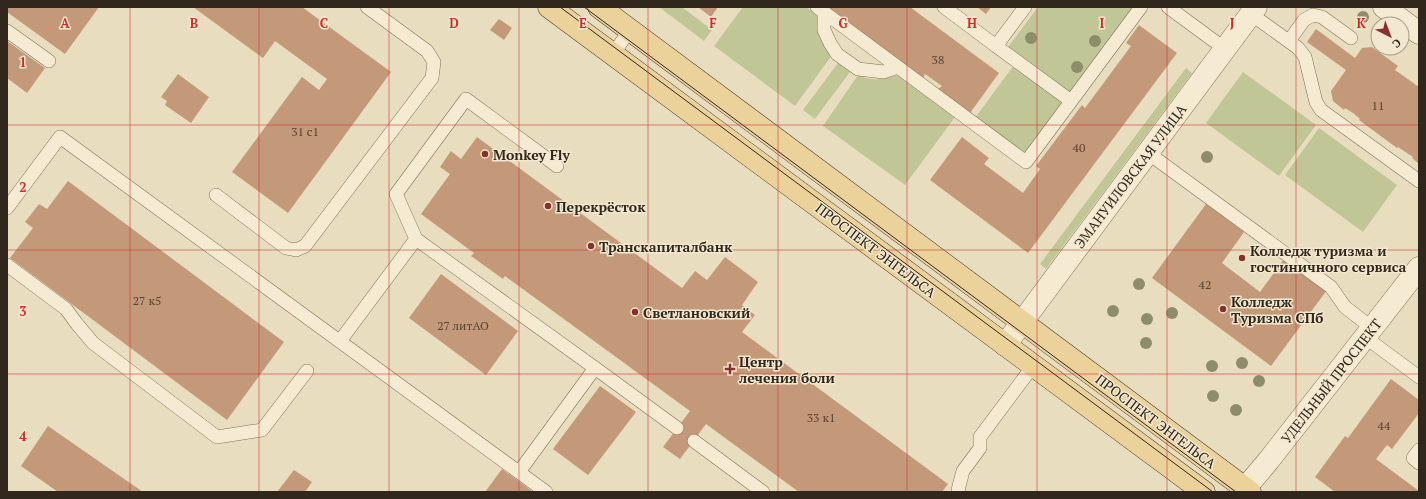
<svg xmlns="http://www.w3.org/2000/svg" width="1426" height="499" viewBox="0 0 1426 499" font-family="'PT Serif',serif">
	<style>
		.green { fill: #c0c696 }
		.building { fill: #c49979 }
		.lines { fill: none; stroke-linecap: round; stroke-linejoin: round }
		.service-casing { stroke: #816f5a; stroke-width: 14 }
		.minor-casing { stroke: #816f5a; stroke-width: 23 }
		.primary-casing { stroke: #4f3d2e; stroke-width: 23 }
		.service { stroke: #f5ebd2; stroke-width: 13 }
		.minor { stroke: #f5ebd2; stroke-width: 22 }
		.primary { stroke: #ead29a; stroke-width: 22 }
		.tram { stroke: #32271d; stroke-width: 1 }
		.tree { fill: #8d8d6b }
		.grid { fill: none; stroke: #d62828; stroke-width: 1; stroke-opacity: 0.55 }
		.poi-dot { fill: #8a2f2f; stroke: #f1e8cf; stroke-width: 1.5 }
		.labels { text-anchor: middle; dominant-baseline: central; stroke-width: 3; stroke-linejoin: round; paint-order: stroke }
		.number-label { font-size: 12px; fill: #564434 }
		.poi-label { font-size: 14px; font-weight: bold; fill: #32271d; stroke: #f1e8cf; text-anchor: start }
		.street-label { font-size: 14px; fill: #32271d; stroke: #f1e8cf }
		.grid-label { font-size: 13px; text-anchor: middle; font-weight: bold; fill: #d62828; stroke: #f1e8cf; stroke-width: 3; stroke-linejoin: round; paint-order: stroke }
	</style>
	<rect width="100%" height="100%" fill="#e9ddc0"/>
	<path class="green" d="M659,7H682L712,30L704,41Z
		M743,7H806L819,16L832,55L795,106L714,46Z
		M1038,7H1133L1069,93L1008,47Z
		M1017,61L1071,101L1026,162L972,122Z
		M838,63L850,72L815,119L803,110Z
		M1186,68L1192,73L1046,269L1040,264Z
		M1243,72L1316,125L1279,176L1206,123Z
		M858,75C874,82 884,79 899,75L955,117L905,185L823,126Z
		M1319,128L1397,185L1363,232L1285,175Z"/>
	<path class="building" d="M7,7H99L65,54L7,12Z
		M193,7H302L391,72L288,213L232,172L302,77L319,90L327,79L275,41L263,58Z
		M698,7H718L711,17Z
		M827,7H910L999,73L970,113L938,89L942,86L925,74L923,78Z
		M977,7H991L986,14Z
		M499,19L512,28L504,40L490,30Z
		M1139,25L1177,53L1028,253L930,180L962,137L989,158L984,164L1023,193L1040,169L1036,166L1082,105L1085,108L1131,46L1126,43Z
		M1316,29L1355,58L1362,48L1372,47L1398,66L1395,70L1419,87V164L1412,158L1413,157L1398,147L1397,148L1359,120L1360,119L1353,113L1345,108L1344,110L1333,101L1331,91L1346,70L1307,42Z
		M7,41L45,68L27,93L7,78Z
		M178,74L209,97L191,123L165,105L167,101L161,97Z
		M477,137L682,288L695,271L707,280L725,257L758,282L742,305L755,315L742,332L948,484L942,492H799L706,424L680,459L663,447L690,411L505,276L503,279L471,256L474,253L421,214L450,174L440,167L451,151L461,159Z
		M68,181L284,342L227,420L10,258L33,228L25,222L39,204L47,209Z
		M1206,204L1244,232L1222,263L1260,292L1284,259L1327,290L1271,366L1152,278Z
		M441,274L518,331L486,375L409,318Z
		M1391,379L1419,400V413L1392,449L1387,445L1376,459L1419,491V492H1335L1315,477L1345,436L1348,438Z
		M600,386L636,412L588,475L553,449Z
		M48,426L143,492H58L21,466Z
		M502,469L533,492H485Z
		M294,470L312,482L305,492H277Z"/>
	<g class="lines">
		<g class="service-casing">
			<path id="service" d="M817,7L1026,162L1141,7
				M944,7L996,46L1025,7
				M1168,7L1225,49
				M824,12V30L830,43L837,54L858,69L884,72L898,67
				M1251,14L1298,48L1305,57L1316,102L1321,110L1419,181
				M7,31L49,61
				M1289,41L1304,20L1313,15L1322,17L1351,38
				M996,46L1071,101
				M613,54L630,30
				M1148,153L1331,287L1345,307L1372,328
				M216,195L286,248L296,250L305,246L432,78L434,62L427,51L367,7
				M7,208L60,137C222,255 384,373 546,492
				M416,239L396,194L466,99L557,166
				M7,265L66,309L77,324L93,343L217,437L262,430L307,371
				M1365,337L1419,377
				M340,341L416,239L595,368
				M694,441L763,492
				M1419,450L1413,458L1419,463
				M519,472L595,368L677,428
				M959,492L958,490L963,471L980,448V437L1033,366"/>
		</g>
		<g class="minor-casing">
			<path id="minor" d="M1384,7L1419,33
				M1005,345L1256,7
				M1242,492L1269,460L1419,268"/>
		</g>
		<g class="primary-casing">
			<path id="primary" d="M549,7L1204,492
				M599,7L1250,492"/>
		</g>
		<use href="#service" class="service"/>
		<use href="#minor" class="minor"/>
		<use href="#primary" class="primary"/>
		<path class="tram" d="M560,7L1213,492
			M584,7L1236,492"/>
	</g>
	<g class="tree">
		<circle cx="1363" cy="17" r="6"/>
		<circle cx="1031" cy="38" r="6"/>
		<circle cx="1095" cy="41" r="6"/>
		<circle cx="1077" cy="67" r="6"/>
		<circle cx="1207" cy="157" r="6"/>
		<circle cx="1139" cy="284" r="6"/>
		<circle cx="1113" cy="311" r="6"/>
		<circle cx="1172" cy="313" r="6"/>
		<circle cx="1147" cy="319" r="6"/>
		<circle cx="1146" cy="343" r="6"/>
		<circle cx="1242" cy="363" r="6"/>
		<circle cx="1212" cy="366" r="6"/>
		<circle cx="1259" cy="381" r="6"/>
		<circle cx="1213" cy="396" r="6"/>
		<circle cx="1236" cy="410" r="6"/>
	</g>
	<path class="grid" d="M130,7V492M259,7V492M389,7V492M519,7V492M648,7V492M778,7V492M907,7V492M1037,7V492M1167,7V492M1296,7V492M7,125H1419M7,250H1419M7,374H1419"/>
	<g class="poi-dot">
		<circle cx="485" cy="154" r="4"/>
		<circle cx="548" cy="206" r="4"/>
		<circle cx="591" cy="246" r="4"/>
		<circle cx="1242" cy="258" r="4"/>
		<circle cx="1223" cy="309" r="4"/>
		<circle cx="635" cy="312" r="4"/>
		<path d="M728 363h4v4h4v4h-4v4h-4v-4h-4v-4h4z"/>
	</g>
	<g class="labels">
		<g class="number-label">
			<text x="938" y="59">38</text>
			<text x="1378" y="105">11</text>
			<text x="305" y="131">31 с1</text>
			<text x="1079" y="147">40</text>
			<text x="1205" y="284">42</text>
			<text x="147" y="300">27 к5</text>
			<text x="463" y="325">27 литАО</text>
			<text x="821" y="417">33 к1</text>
			<text x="1384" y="425">44</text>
		</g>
		<g class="poi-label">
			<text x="493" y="154">Monkey Fly</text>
			<text x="556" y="206">Перекрёсток</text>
			<text x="599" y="246">Транскапиталбанк</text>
			<text x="1250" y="250">Колледж туризма и<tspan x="1250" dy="16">гостиничного сервиса</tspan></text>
			<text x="1231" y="301">Колледж<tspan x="1231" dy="16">Туризма СПб</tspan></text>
			<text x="643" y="312">Светлановский</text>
			<text x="739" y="361">Центр<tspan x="739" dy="16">лечения боли</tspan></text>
		</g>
		<g class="street-label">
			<text transform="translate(1130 176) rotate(-53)">ЭМАНУИЛОВСКАЯ УЛИЦА</text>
			<text transform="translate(876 250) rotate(37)">ПРОСПЕКТ ЭНГЕЛЬСА</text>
			<text transform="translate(1331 381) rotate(-52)">УДЕЛЬНЫЙ ПРОСПЕКТ</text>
			<text transform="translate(1156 421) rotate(37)">ПРОСПЕКТ ЭНГЕЛЬСА</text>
		</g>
	</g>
	<g class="grid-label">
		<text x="65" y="28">A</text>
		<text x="194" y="28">B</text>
		<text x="324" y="28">C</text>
		<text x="454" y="28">D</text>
		<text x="583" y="28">E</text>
		<text x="713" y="28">F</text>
		<text x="843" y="28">G</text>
		<text x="972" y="28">H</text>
		<text x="1102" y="28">I</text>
		<text x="1232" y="28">J</text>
		<text x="1361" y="28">K</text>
		<text x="23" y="67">1</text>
		<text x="23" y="192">2</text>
		<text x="23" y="316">3</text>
		<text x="23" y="441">4</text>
	</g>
	<rect width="1426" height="499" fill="none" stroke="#32271d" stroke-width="16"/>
	<g transform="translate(1390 36) rotate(138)"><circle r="19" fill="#f1e8cf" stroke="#a59b88"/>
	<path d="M0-3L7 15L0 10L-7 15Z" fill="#8a2f2f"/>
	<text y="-6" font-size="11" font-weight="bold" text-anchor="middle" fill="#32271d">С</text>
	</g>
</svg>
